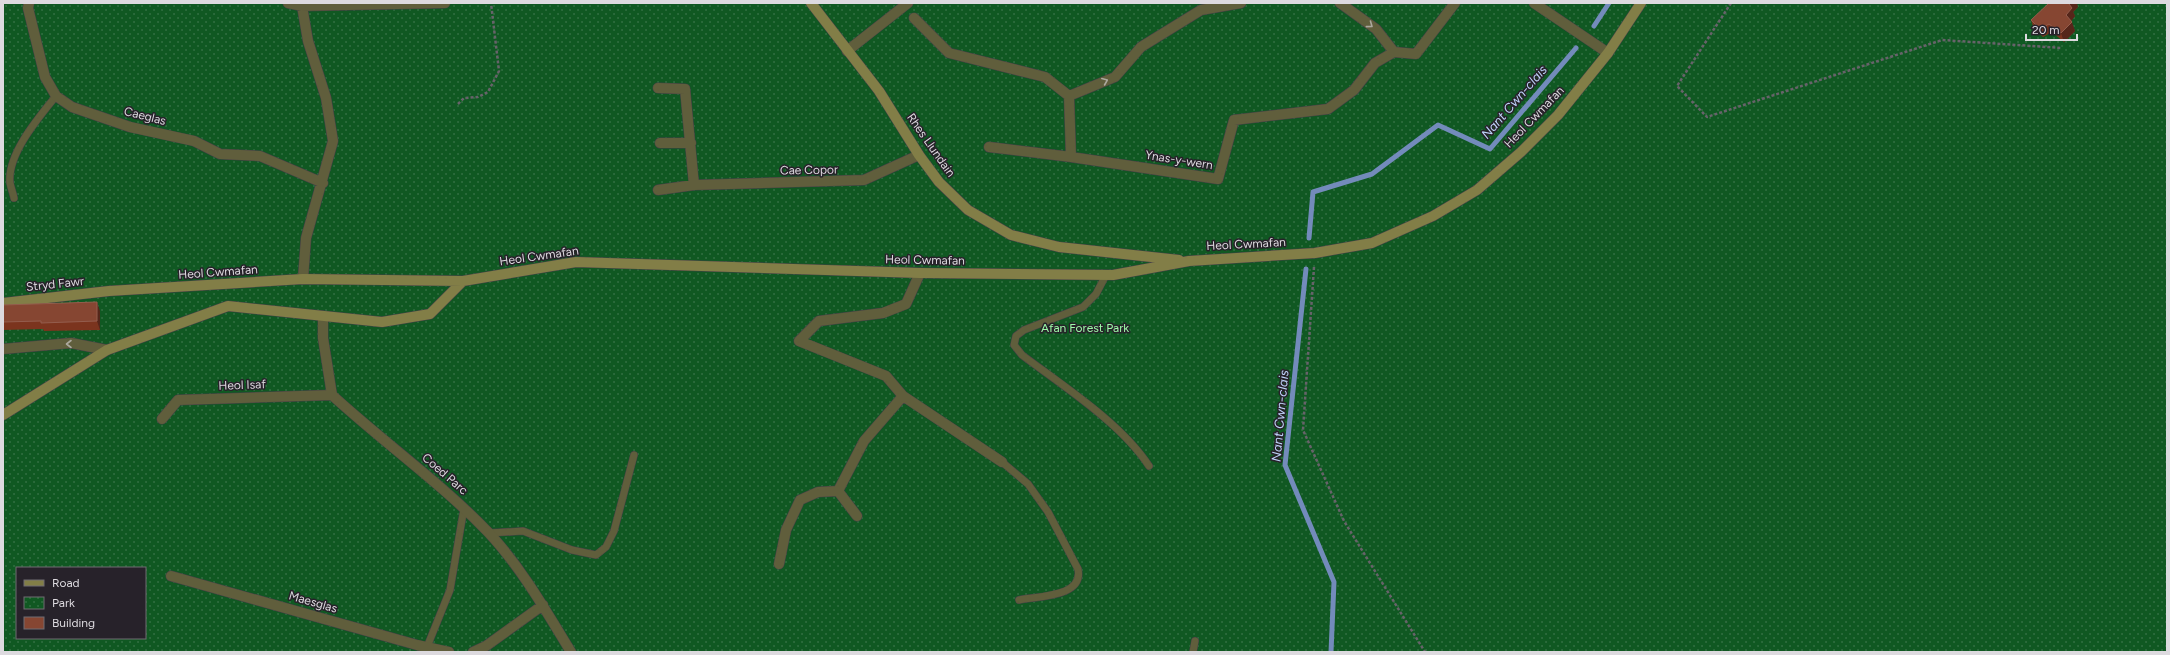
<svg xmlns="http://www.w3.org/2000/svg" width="2170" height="655" viewBox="0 0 2170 655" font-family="Figtree,sans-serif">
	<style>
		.park { fill: url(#park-dots); fill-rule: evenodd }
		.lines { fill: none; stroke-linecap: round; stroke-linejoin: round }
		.stream { stroke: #738bbb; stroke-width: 5 }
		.lane-casing { stroke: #443f47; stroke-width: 8 }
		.street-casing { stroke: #443f47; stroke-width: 11 }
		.secondary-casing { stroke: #443f47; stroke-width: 11 }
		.path { stroke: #67636a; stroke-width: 2.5; stroke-dasharray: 3 2; stroke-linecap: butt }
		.lane { stroke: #605e3c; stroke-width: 7 }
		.street { stroke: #605e3c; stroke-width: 10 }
		.secondary { stroke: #827e47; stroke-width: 10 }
		.wall { fill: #7b341e }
		.shaded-wall { fill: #55261a }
		.building { fill: #864632; stroke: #945d4d }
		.oneway { stroke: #aba89e }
		.labels { text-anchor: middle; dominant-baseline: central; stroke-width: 3; stroke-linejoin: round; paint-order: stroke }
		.street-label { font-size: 12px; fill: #dddadf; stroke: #27222a }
		.park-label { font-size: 12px; fill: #9dfaa8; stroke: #27222a }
		.water-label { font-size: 13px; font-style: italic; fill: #bed3f9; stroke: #27222a }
	</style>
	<defs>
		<pattern id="park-dots" width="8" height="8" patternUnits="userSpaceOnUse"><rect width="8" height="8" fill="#105822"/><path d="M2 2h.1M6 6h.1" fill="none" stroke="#326f42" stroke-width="1.8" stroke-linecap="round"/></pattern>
	</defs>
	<rect width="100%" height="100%" fill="#27222a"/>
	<path class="park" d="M3,3H2167V652H3ZM17,568H145V638H17Z"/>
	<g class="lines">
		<path class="stream" d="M1594,26L1609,3
			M1309,238L1313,192L1372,174L1438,125L1490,149L1576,48
			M1306,269L1285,465L1334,582L1331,652"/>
		<g class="lane-casing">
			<path id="lane" d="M14,198C13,193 11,188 10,183C7,154 39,117 56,96
				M1106,275L1096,294L1083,307L1024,330L1016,336L1014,345L1022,355C1063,386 1121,423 1149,466
				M1002,462L1028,484L1048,512L1078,569C1084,597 1039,596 1019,600
				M489,533L523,531L572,550L596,555L606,547L614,531L634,455
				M427,647L450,590L463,514L465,510
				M1193,652L1195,641"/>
		</g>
		<g class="street-casing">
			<path id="street" d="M29,3L28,8L45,77L56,96L72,107L130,127L194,141L220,154L260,156L323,183
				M288,3L302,6L445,3
				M1340,3L1376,29L1394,52
				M1534,3L1608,53
				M302,6L308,41L326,98L333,141L306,238L303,279
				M914,18L949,53L1045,77L1069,96L1071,157L1218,179L1234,120L1328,109L1354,90L1375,63L1394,52L1416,54L1455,3
				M847,51L908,3
				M658,88L685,89L694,185
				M1069,96L1115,77L1141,47L1201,10L1241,3
				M660,143H691
				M989,147L1071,157
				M658,190L694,185L864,180L919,155
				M323,316V338L332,395C383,442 440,482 488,532C521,567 546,611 571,652
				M3,349L71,343L107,350
				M903,396L1002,462
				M162,419L178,400L332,395
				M838,491L857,516
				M779,564L786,530L800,500L818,492L838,491L864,441L903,396L886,376L799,341L819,321L883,313L906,304L920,273
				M171,576L417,645L449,652
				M473,652L486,646L543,605"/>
		</g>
		<g class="secondary-casing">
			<path id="secondary" d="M811,3L879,91L919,155L939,182L968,210L1011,235L1059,247L1179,260
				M3,303L109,291L303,279L463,281L576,262L920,273L1113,275L1189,261L1315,253L1372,243L1433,216L1477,190L1521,152L1558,115L1608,53L1641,3
				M3,415L107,350L228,306L382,322L430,314L463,281"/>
		</g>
		<path class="path" d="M1731,3L1677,86L1707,117L1942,40L2062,48
			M458,104L464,98L478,97L488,92L499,71L491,3
			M1314,267L1303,430L1344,521L1425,652"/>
		<use href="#lane" class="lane"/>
		<use href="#street" class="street"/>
		<use href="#secondary" class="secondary"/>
	</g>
	<path class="wall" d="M2078,7L2073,12L2075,16L2071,21L2075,31L2064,42L2052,32L2043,37L2034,29L2031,20Z
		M3,305L100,311V330L44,331L43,329L3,330Z"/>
	<path class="shaded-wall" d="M2070,3H2077L2078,7L2073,12L2075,16L2069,24L2066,15L2069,4Z
		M2072,22L2075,31L2064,42L2061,33Z
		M97,302L100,311V330L97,321Z"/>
	<path class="building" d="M2049,3H2070L2069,4L2072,8L2066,15L2072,22L2061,33L2049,24L2040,29L2031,20Z
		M97,302V321L41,323V321L3,322V305Z"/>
	<defs><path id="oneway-chevron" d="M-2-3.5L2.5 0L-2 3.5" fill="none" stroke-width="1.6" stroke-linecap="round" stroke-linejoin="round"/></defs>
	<g class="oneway">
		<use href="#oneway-chevron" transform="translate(1370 25) rotate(36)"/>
		<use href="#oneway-chevron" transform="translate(1105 81) rotate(-23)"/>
		<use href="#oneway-chevron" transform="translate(69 344) rotate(-180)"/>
	</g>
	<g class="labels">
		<g class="street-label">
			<text transform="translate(145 116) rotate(14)">Caeglas</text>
			<text transform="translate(1534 117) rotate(-46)">Heol Cwmafan</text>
			<text transform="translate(931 145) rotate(55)">Rhes Llundain</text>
			<text transform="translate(1179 160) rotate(9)">Ynas-y-wern</text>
			<text transform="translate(809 170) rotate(-1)">Cae Copor</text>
			<text transform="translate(1246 244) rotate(-3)">Heol Cwmafan</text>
			<text transform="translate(539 256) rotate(-8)">Heol Cwmafan</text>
			<text transform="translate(925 260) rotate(1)">Heol Cwmafan</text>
			<text transform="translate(218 272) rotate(-4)">Heol Cwmafan</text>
			<text transform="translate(55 284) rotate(-6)">Stryd Fawr</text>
			<text transform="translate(242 385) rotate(-2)">Heol Isaf</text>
			<text transform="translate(445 474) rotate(41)">Coed Parc</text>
			<text transform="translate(313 602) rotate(16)">Maesglas</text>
		</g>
		<g class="park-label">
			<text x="1085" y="328">Afan Forest Park</text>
		</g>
		<g class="water-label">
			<text transform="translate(1514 102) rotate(-49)">Nant Cwn-clais</text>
			<text transform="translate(1280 416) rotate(-85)">Nant Cwn-clais</text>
		</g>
	</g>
	<rect width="2170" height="655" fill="none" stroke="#dddadf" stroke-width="8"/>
	<rect x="16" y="567" width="130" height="72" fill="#27222a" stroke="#706c72"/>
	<rect x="24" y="580" width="20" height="6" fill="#827e47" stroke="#706c72"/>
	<text x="52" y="587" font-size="12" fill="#dddadf">Road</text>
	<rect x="24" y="597" width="20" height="12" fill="url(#park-dots)" stroke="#706c72"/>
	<text x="52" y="607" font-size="12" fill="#dddadf">Park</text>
	<rect x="24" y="617" width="20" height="12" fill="#864632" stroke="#706c72"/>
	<text x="52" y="627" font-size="12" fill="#dddadf">Building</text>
	<path d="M2026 34v6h51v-6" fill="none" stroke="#dddadf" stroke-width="2"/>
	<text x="2032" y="34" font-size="12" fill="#dddadf" stroke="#27222a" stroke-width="3" paint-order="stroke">20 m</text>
</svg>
